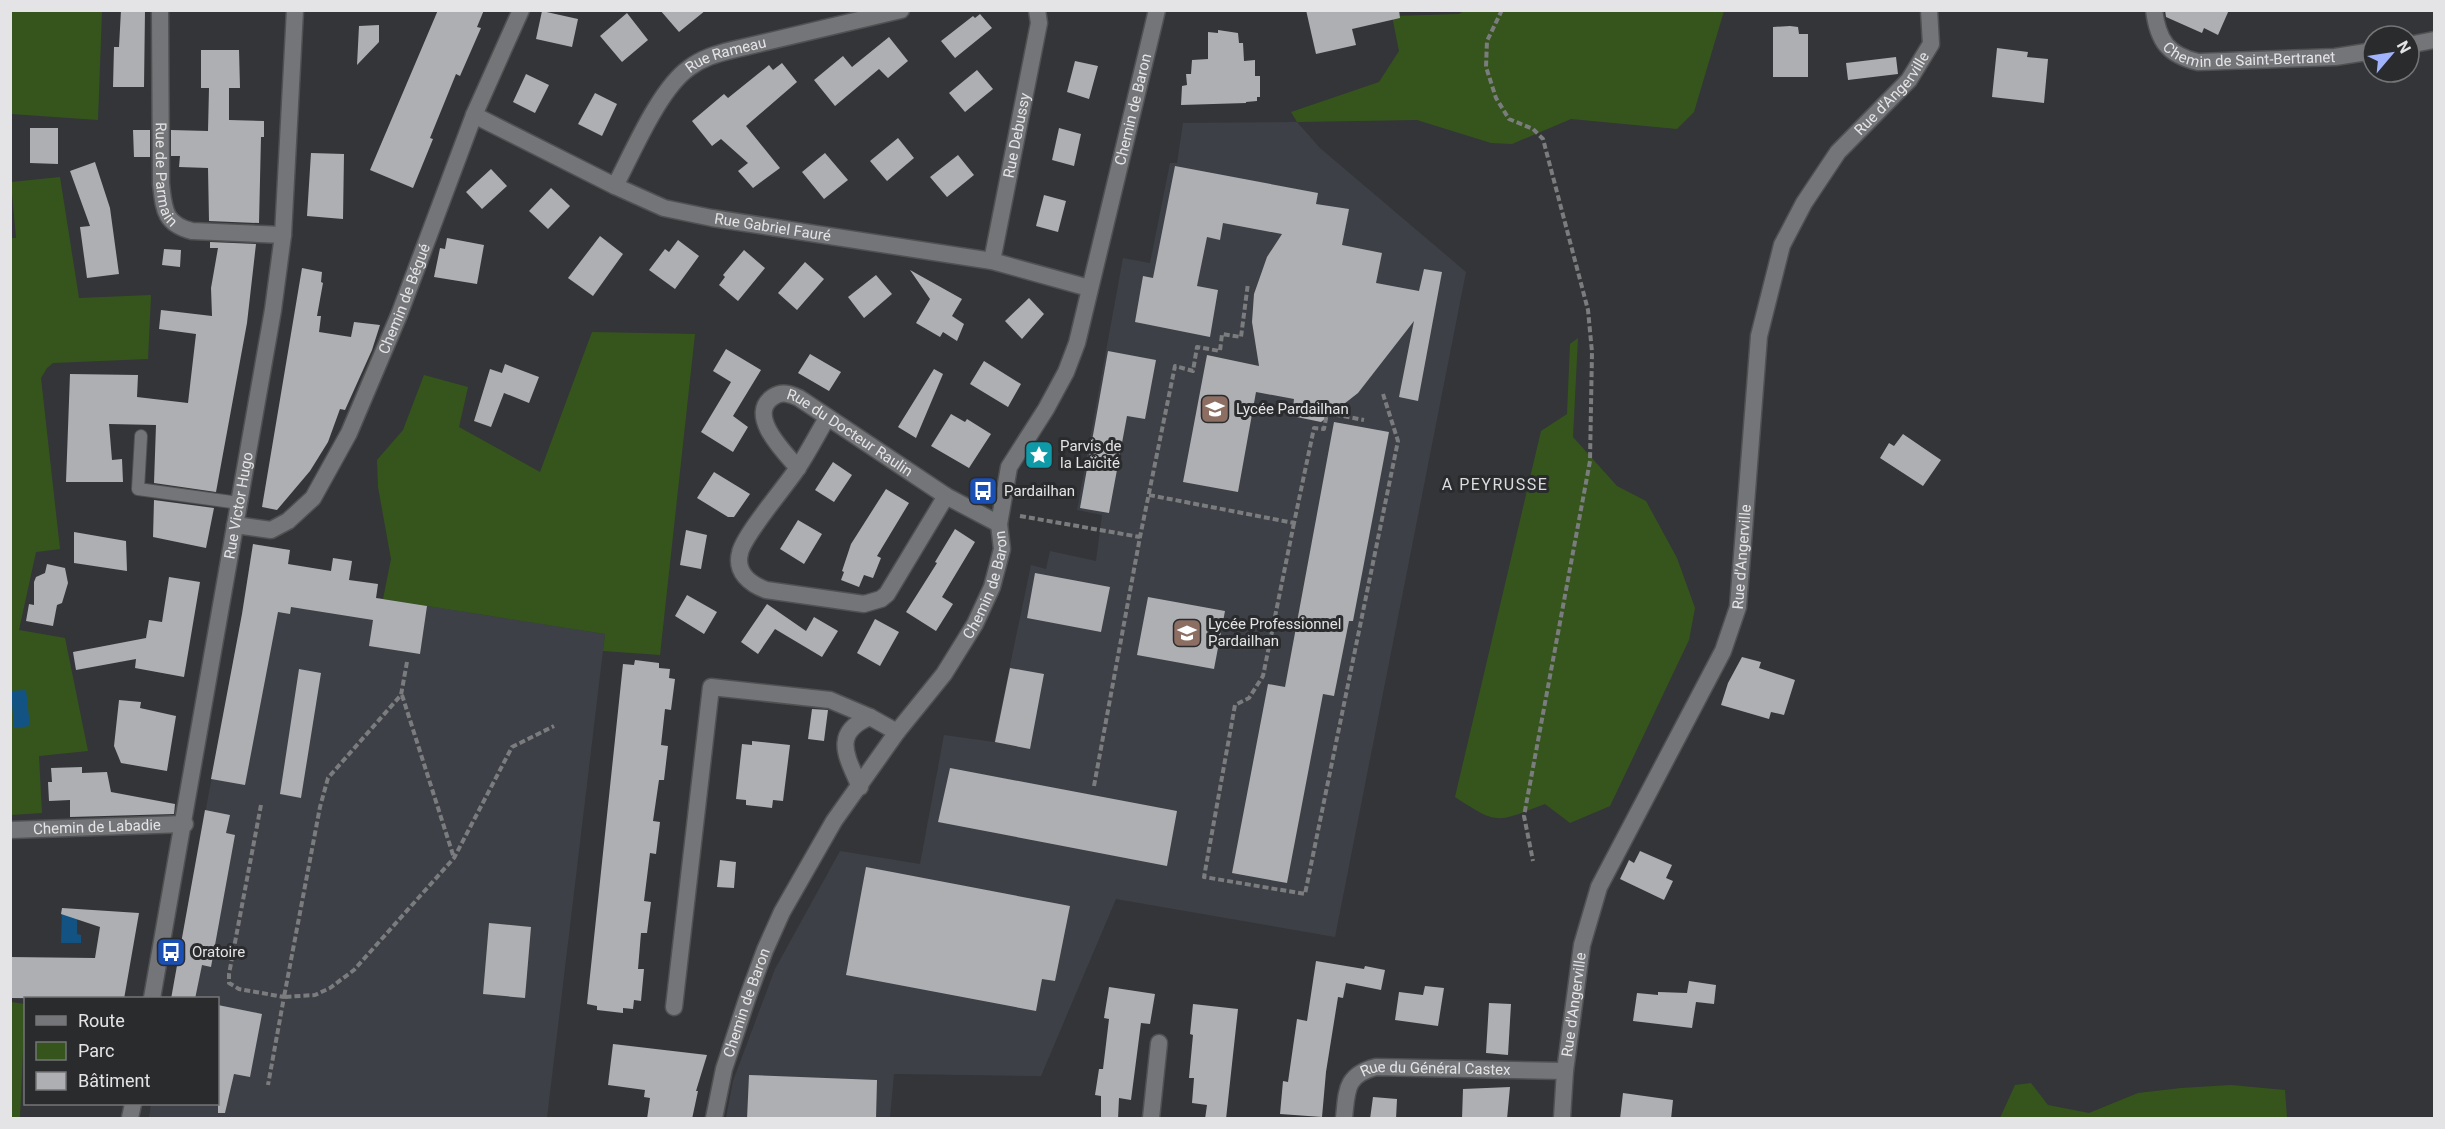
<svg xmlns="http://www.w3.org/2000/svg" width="2445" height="1129" viewBox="0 0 2445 1129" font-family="Roboto,sans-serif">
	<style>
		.built { fill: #3e4048 }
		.green { fill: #35551c }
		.water { fill: #135384 }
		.building { fill: #aeafb2 }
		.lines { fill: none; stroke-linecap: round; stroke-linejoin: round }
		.service-casing { stroke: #505153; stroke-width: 14 }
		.minor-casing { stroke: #505153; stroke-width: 19 }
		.secondary-casing { stroke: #505153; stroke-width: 19 }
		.path { stroke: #7b7c7e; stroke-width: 4; stroke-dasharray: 6 3; stroke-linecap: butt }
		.service { stroke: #747578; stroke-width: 12 }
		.minor { stroke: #747578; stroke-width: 16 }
		.secondary { stroke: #747578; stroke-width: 16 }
		.labels { text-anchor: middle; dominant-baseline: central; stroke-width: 6; stroke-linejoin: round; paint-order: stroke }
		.street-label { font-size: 15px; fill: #e4e4e6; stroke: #2a2b2d }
		.poi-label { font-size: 15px; fill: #e4e4e6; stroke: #2a2b2d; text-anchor: start }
		.neighbourhood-label { font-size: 16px; letter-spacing: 1.5px; fill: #dcdde0; stroke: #2a2b2d }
	</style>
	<rect width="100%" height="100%" fill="#343538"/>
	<path class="built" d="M1297,122L1320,148L1466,272L1335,937L1116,899L1041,1076L894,1074L890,1118H726L733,1081L775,969L840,851L920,864L944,735L994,742L1031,565L1046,569L1050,551L1096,561L1102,515L1077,510L1123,258L1150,263L1170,163H1177L1183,123Z
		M253,544L290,550L288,564L328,590L605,634L547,1118H149L151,1104H218V998H171L242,614Z"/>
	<path class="green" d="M1466,10L1724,11L1694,112L1677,129L1571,119L1512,144L1491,143L1417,120L1297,122L1291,112L1379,82L1399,51L1392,16L1459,14Z
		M10,11H102L98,120L11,114Z
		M60,177L79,298L151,295L148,359L53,363L47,368L41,378L60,549L36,552L19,630L65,638L88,751L39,756L42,813L11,815L10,238H16L11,182Z
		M592,332L695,334L660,655L603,651L605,634L383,599L391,559L378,487L377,460L403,430L424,375L468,387L459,427L540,472Z
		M1578,338L1573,437L1617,486L1646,501L1677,558L1695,608L1689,640L1610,806L1570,823L1545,804C1497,822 1499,826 1455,797L1541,431L1567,414L1570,344Z
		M11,1002L25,1004L20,1118H11Z
		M2031,1083L2048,1105L2089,1113L2138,1093L2181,1088L2231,1085L2285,1090L2287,1118H2000L2015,1085Z"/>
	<path class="water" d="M26,690L30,726L14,728L11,691Z
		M62,909H77V934L81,935V943H61Z"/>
	<path class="building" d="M121,10H145L144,87H113L114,47H119Z
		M438,10H484L477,27L481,28L460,76L456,74L430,138L433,139L413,188L370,170Z
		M660,10H706L679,32Z
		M1306,10H1399L1400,18L1352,29L1356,45L1316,54Z
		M2165,10H2229L2218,35L2204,28L2202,33L2166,17Z
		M542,11L578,19L572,47L536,39Z
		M627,13L648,40L622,62L600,36Z
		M980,14L992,28L955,58L941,41L973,16L975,18Z
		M379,25V42L357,65L359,26Z
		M1790,26L1798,27L1799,34H1808V77H1773V27Z
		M1218,30L1238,33L1239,43H1243L1244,61L1255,60V76H1260V97H1257V101L1246,102V103L1181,105L1182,86L1187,85L1186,74H1191L1192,60L1208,59V32L1218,33Z
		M889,37L908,61L888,78L879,69L835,106L814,80L843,56L852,67Z
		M1997,48L2028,52L2027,57L2048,59L2044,103L1992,97Z
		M201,50H239L240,88H229V120L264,121V137H261L259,223L209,221L208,168L179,167L180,156H171V130L208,131L209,88H201Z
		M1896,57L1898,74L1848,80L1846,63Z
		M1075,61L1098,66L1089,99L1067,92Z
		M782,63L797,82L746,126L780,168L753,188L738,171L748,163L721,139L712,146L692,121L724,94L728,98L769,65L773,70Z
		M977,70L993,89L965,112L949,93Z
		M526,74L549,85L535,113L513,102Z
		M595,93L617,104L602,136L578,124Z
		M30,128H58V164L30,163Z
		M1059,128L1081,134L1074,166L1052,160Z
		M133,130H150V157H134Z
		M898,138L914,158L887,181L870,161Z
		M311,153L344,154L343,219L307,216Z
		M825,153L848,180L824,199L802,172Z
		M958,155L974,175L947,197L930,177Z
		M95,162L110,208L119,274L87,278L80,227L90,226L70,171Z
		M1175,166L1318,193L1316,204L1349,209L1342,245L1382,253L1376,283L1419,291L1424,269L1442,272L1418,401L1399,397L1414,321L1358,393L1321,422L1292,416L1294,399L1256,392L1238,492L1183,482L1207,355L1259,366L1252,322L1254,294L1267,257L1282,234L1223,223L1220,240L1207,237L1197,286L1218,290L1210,337L1135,322L1143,276L1153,278Z
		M491,169L507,186L482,209L466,192Z
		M551,188L570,206L548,229L529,211Z
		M1044,195L1066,201L1058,232L1036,226Z
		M600,236L623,254L593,296L568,278Z
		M447,238L484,245L477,284L434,277L440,248L445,249Z
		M678,240L699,256L675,289L649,270L665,249L669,252Z
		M210,242L256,244L247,323L216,492L154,483L156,425L109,424L112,460L122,459L123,482H66L70,374L138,375L137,397L188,403L196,334L159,329L161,310L212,316L211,288L218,248H210Z
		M164,249L181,250L180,267L162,265Z
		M744,250L765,268L738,301L719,285L725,277L723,275Z
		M805,262L824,279L797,310L778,293Z
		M302,268L322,272L321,282L323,283L317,316H321L319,332L351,337L354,322L380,325L372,350L345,410L340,409L328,442L310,471L277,510L262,507Z
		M910,270L962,299L952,316L964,324L957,341L943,332L940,337L916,323L930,299Z
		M876,275L892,294L864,318L848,297Z
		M1029,298L1044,314L1022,339L1005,321Z
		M726,349L761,370L733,416L748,427L733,452L701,432L731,382L713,371Z
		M1108,351L1156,360L1145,419L1127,416L1109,513L1080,508Z
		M810,354L841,372L829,391L798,373Z
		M984,361L1021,384L1008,407L970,384Z
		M505,364L539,377L529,403L504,393L491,427L474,421L490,369L502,373Z
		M934,369L943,374L916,438L898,427Z
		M951,414L965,422L967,419L991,434L969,468L931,446Z
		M1334,422L1389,432L1353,621H1349L1334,696L1323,694L1287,883L1232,873L1268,684L1285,687Z
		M1903,434L1941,460L1923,486L1880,458L1889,443L1894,446Z
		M833,462L852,475L834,502L815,490Z
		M714,472L750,494L734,517H728L697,498Z
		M886,489L909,503L877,556L881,558L873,578L864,575L859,587L841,580L844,572L842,571L851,544Z
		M154,500L214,508L206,548L153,537Z
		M798,520L822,534L804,564L780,549Z
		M955,529L975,542L942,597L953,604L936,631L906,612L937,563L935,562Z
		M686,530L707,535L701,569L680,565Z
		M74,532L126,541L127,571L74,563Z
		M253,544L290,550L288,564L331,571L333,558L352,561L349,580L378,584L376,598L427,606L420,654L369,646L373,620L291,607L290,614L278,612L245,785L211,779L242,614Z
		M47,564L65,568L68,583L62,603L57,605L53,626L26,621L29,604L34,605V582L36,577L45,573Z
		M1035,573L1110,587L1101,632L1027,618Z
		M169,577L200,582L184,677L135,668L136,659L76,670L73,652L146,638L149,620L162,622Z
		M687,595L717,612L704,634L675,616Z
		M1148,597L1225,611L1214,669L1137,655Z
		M767,604L806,631L814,617L838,631L822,657L775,629L758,654L741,642Z
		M875,619L899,632L880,666L857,653Z
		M1742,657L1761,662L1759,668L1795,680L1784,715L1771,712L1769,719L1721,705L1728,683Z
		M635,660L659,663V668L670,669L669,678L675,679L671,710L665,709L661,745L668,746L664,780H659L653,821L660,822L656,854L650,853L644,901L651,902L647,933H641L638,969H644L641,1001L634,1000L633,1009L623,1008V1013L597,1010V1006L587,1004L623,664L634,665Z
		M1010,668L1044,674L1030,749L995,742Z
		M299,669L321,673L301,798L280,794Z
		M119,700L141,702L140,708L176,716L167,771L121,763L114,746Z
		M812,709L828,710L824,741L808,739Z
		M752,741L790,745L783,801L773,800L772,808L746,805V800L736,799L742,744L752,745Z
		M82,767V773L107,772L111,792L175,804L174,814L70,817V800L49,801L48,782H52L51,768Z
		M950,768L1177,811L1167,866L938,822Z
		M205,810L230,815L226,833L235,835L211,967L202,965L195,999H171Z
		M1640,851L1672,865L1666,878L1673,881L1664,900L1620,879L1629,860L1634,863Z
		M720,860L736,862L734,888L717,887Z
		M866,867L1070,906L1055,981L1042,979L1036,1011L846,975Z
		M62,908L139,913L124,999L10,998V957L95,958L100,927L61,914Z
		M489,923L531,927L525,998L483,994Z
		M1316,961L1364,969L1365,966L1385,970L1381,990L1346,983L1343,998L1338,997L1326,1072L1322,1117L1280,1114L1283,1081L1288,1082L1297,1019L1307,1021Z
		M1689,981L1716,985L1714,1004L1696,1002L1692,1028L1633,1021L1637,993L1658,995V992L1687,993Z
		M1425,986L1444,988L1438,1026L1395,1020L1399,992L1423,995Z
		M1109,987L1155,994L1150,1024L1141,1023L1131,1100L1119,1098L1118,1119H1101V1096L1095,1095L1099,1069H1103L1109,1019L1104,1018Z
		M1489,1003L1511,1004L1508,1055L1486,1053Z
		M1193,1004L1238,1009L1226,1119H1205L1207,1105L1192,1103L1194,1078H1189L1193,1035L1190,1034Z
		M218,1005L262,1014L250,1077L234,1074L225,1113H218Z
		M613,1044L707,1055L696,1091H698L692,1119H647L650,1098L644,1097L645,1090L608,1085Z
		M749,1075L877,1080L876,1119H747Z
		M1510,1087L1507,1119H1462L1463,1089Z
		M1623,1093L1673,1100L1671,1119H1620Z
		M1373,1097L1397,1099L1396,1119H1370Z"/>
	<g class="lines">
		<g class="service-casing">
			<path id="service" d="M141,436L138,489L239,503"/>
		</g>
		<g class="minor-casing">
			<g id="minor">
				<path id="s1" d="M160,10L161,184C164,209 164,224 192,231L283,235"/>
				<path id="s2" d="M2154,10C2158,41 2168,55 2198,62L2335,57L2373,51"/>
				<path d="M2409,45L2434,40"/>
				<path id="s3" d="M474,115L615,186L664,208L712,218L992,261L1089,288"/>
				<path id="s4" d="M615,186C632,154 659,89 689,68C702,58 716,54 732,50L901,10"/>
				<path id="s5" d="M992,261L1039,23L1037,10"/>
				<path d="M827,418C817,435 808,453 797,469C785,487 743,536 740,553C735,572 750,584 766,590L864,604L881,599L887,594L946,496"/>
				<path id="s6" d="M798,468C785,453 746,415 773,397C782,391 790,394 799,398L946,496L999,524"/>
				<path id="s7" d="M235,525L271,530L288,521L313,498L349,433L399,315L474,115L521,10"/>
				<path d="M860,787C847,757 831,733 870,717"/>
				<path id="s8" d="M10,830L185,824"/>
				<path d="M674,1007L711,687L830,700L870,717L897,732"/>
				<path id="s9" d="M714,1118L724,1069L747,999L765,950L782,912L834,821L897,732L944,674L975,624L992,587L1002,549L999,524L1009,467L1046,409L1066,372L1077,343L1157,10"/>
				<path d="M1151,1118L1159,1043"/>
				<path id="s10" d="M1344,1118C1347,1091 1345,1075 1376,1067L1565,1071"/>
				<path id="s11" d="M1562,1118L1565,1071L1582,945L1599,887L1723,651L1738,607L1759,336L1782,245L1804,203L1838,152L1909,80L1931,44L1929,10"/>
			</g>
		</g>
		<g class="secondary-casing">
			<g id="secondary">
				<path id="s12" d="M152,998L273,310L283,235L295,10"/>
				<path d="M130,1118L133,1104"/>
			</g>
		</g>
		<path class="path" d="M1502,10L1487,41L1486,67L1496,98L1509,119L1533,129L1543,139L1588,310L1592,352L1590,461L1524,816L1533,861
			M1149,495L1294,523L1314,428L1324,429L1327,413L1364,420
			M1020,516L1140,537
			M1294,523L1263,676L1249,698L1235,705L1204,877L1305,894L1398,441L1383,394
			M407,662L401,695L328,778L320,807L284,997L315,995L330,988L354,970L454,858L512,747L554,726
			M402,695L454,858
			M1094,786L1140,537L1175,366L1193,371L1197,347L1220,351L1222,334L1241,337L1248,283
			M261,805L229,974V983L239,989L284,997L268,1085"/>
		<use href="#service" class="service"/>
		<use href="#minor" class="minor"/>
		<use href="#secondary" class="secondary"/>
	</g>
	<defs>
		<g id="school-square" transform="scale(1.5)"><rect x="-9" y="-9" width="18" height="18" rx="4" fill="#8d6e63" stroke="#2a2b2d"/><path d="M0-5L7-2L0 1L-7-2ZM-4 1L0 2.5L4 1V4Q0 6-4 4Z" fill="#fff"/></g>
		<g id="sight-square" transform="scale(1.5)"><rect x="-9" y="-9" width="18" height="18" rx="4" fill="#0f9aa8" stroke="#2a2b2d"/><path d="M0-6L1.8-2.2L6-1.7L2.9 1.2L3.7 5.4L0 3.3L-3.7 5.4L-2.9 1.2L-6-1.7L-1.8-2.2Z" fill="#fff"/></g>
		<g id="bus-square" transform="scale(1.5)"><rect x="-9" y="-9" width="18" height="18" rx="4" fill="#1a4fb4" stroke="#2a2b2d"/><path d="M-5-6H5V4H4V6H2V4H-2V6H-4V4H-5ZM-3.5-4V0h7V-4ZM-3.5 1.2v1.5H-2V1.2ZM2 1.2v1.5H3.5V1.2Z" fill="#fff"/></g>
	</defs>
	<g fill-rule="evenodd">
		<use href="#school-square" x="1215" y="409"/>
		<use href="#sight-square" x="1039" y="455"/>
		<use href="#bus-square" x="983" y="491"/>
		<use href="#school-square" x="1187" y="633"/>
		<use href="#bus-square" x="171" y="952"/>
	</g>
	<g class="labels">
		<g class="street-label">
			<text stroke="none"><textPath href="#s2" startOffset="124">Chemin de Saint-Bertranet</textPath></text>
			<text stroke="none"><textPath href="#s4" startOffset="180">Rue Rameau</textPath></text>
			<text stroke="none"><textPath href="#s11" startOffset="1102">Rue d'Angerville</textPath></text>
			<text stroke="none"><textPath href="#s9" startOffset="1110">Chemin de Baron</textPath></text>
			<text stroke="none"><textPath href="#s5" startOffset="128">Rue Debussy</textPath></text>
			<text stroke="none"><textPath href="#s1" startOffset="165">Rue de Parmain</textPath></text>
			<text stroke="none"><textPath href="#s3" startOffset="322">Rue Gabriel Fauré</textPath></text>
			<text stroke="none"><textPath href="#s7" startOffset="309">Chemin de Bégué</textPath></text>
			<text stroke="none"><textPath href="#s6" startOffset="174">Rue du Docteur Raulin</textPath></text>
			<text stroke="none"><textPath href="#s12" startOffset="500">Rue Victor Hugo</textPath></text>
			<text stroke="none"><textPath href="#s11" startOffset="598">Rue d'Angerville</textPath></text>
			<text stroke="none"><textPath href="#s9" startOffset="606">Chemin de Baron</textPath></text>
			<text stroke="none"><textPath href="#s8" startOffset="87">Chemin de Labadie</textPath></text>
			<text stroke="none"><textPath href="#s9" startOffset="120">Chemin de Baron</textPath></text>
			<text stroke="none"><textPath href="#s11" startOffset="114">Rue d'Angerville</textPath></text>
			<text stroke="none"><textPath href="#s10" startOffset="126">Rue du Général Castex</textPath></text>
		</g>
		<g class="poi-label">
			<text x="1236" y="409">Lycée Pardailhan</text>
			<text x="1060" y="446">Parvis de<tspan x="1060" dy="17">la Laïcité</tspan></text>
			<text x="1004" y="491">Pardailhan</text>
			<text x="1208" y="624">Lycée Professionnel<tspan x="1208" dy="17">Pardailhan</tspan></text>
			<text x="192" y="952">Oratoire</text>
		</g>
		<g class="neighbourhood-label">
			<text x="1495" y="484">A PEYRUSSE</text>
		</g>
	</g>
	<rect width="2445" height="1129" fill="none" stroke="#e4e4e6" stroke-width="24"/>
	<rect x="24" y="997" width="195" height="108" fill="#2a2b2d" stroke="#747577" stroke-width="1.5"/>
	<rect x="36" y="1016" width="30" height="9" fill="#747578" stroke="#747577" stroke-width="1.5"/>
	<text x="78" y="1027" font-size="18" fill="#e4e4e6">Route</text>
	<rect x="36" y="1042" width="30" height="18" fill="#35551c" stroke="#747577" stroke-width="1.5"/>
	<text x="78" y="1057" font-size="18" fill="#e4e4e6">Parc</text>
	<rect x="36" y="1072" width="30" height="18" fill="#aeafb2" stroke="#747577" stroke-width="1.5"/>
	<text x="78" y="1087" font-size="18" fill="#e4e4e6">Bâtiment</text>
	<g transform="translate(2391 54) rotate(61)"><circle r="28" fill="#2a2b2d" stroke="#747577" stroke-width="1.5"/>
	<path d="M0-4.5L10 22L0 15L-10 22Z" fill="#a1b3fd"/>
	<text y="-9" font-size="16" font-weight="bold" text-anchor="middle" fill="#e4e4e6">N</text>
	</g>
</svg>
